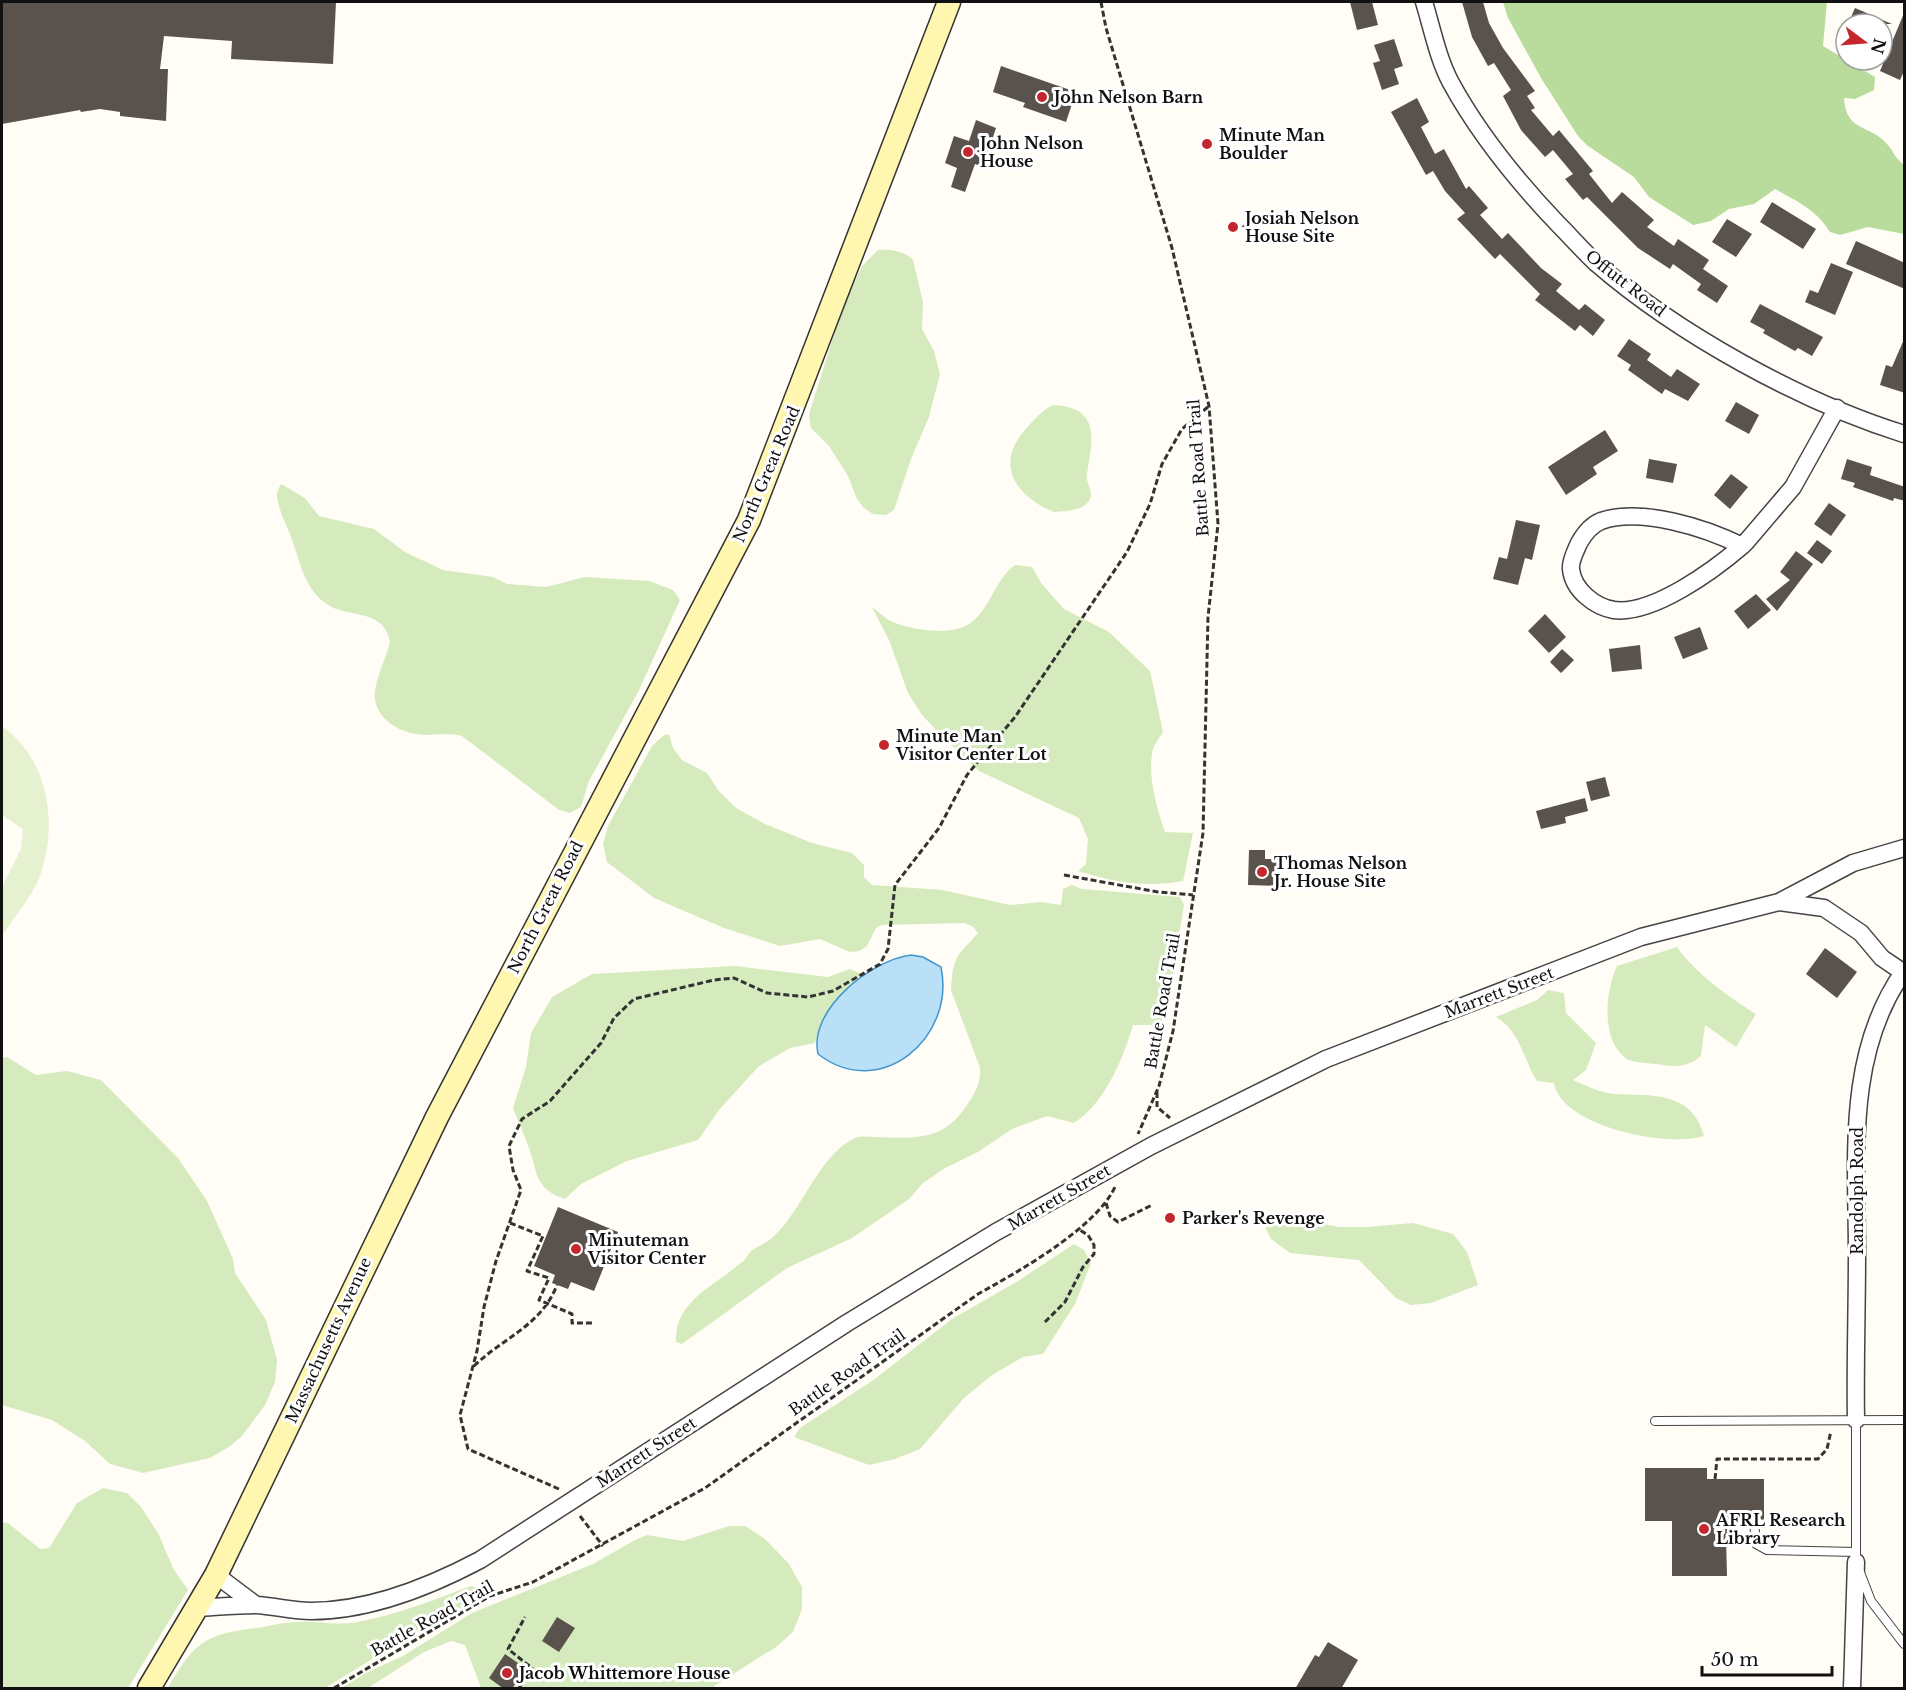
<svg xmlns="http://www.w3.org/2000/svg" width="1906" height="1690" viewBox="0 0 1906 1690" font-family="'Libre Baskerville',serif">
	<style>
		.green { fill: #d5ebbd }
		.forest { fill: #b9dc9c }
		.pitch { fill: #e6f2cf }
		.water { fill: #b9e0f7; stroke: #3f96cf; stroke-width: 1.5 }
		.building { fill: #5a524d }
		.lines { fill: none; stroke-linecap: round; stroke-linejoin: round }
		.service-casing { stroke: #444; stroke-width: 10 }
		.minor-casing { stroke: #444; stroke-width: 19 }
		.secondary-casing { stroke: #333; stroke-width: 25 }
		.path { stroke: #333; stroke-width: 3; stroke-dasharray: 6 3; stroke-linecap: butt }
		.service { stroke: #fff; stroke-width: 8 }
		.minor { stroke: #fff; stroke-width: 16 }
		.secondary { stroke: #fff6b0; stroke-width: 22 }
		.poi-dot { fill: #c4262e; stroke: #fff; stroke-width: 2 }
		.labels { text-anchor: middle; dominant-baseline: central; stroke-width: 6; stroke-linejoin: round; paint-order: stroke }
		.poi-label { font-size: 16px; font-weight: bold; fill: #111; stroke: #fff; text-anchor: start }
		.street-label { font-size: 16px; fill: #111; stroke: #fff }
	</style>
	<rect width="100%" height="100%" fill="#fffdf5"/>
	<path class="green" d="M878,250C889,249 905,251 913,260L923,302L922,329L934,351L940,374L929,417L911,459L894,510L886,515L873,514L864,508L857,499L848,476L829,446L811,428L809,414L842,309L862,266Z
		M1053,405C1102,407 1092,441 1087,474C1085,484 1095,491 1089,501C1082,511 1065,511 1054,512C1016,496 994,465 1025,430C1034,420 1041,411 1053,405Z
		M281,484L305,498L319,516L374,529L405,552L443,570L493,577L507,584L546,587L585,577L649,581L673,590L680,600L638,692L589,781L581,807L570,813L559,810L462,736C448,733 438,735 425,735C401,734 372,719 375,691C377,675 386,658 390,642C384,606 345,620 324,602C303,586 300,560 291,537C286,524 279,511 277,497C276,493 279,488 281,484Z
		M1015,565L1032,567L1041,583L1064,609L1109,632L1150,671L1163,732C1159,738 1153,746 1152,753C1148,778 1157,809 1165,832L1193,833L1183,881C1148,888 1112,882 1078,871L1086,864L1088,839L1079,818L979,771L939,733L922,715L908,693L889,640L872,607C879,612 887,620 895,623C915,630 950,636 969,624C989,612 995,579 1015,565Z
		M669,734L673,748L682,760L707,773L718,790L736,808L765,824L812,843L852,853L864,865V877L872,885L942,890L1010,905L1041,902L1061,905L1063,889L1072,885L1082,889L1180,897L1184,905L1164,1025H1133C1123,1059 1105,1103 1074,1123L1047,1116L1012,1129L978,1152L945,1168L923,1183L909,1199L852,1238L787,1268L682,1344L676,1342C674,1301 716,1285 742,1262C747,1259 748,1252 754,1249C760,1245 767,1243 773,1237C802,1211 818,1157 853,1139C860,1135 868,1137 875,1137C915,1138 943,1142 967,1105C975,1094 981,1082 980,1068L951,990C953,955 957,957 978,933L972,926L964,923L882,925L876,928L867,946L859,951L850,952L820,939L780,946L724,928L654,898L607,862L603,844L608,826L652,746L664,735Z
		M1677,947C1694,972 1730,998 1756,1014L1736,1047L1705,1025L1701,1056C1687,1068 1674,1067 1657,1064C1649,1063 1636,1063 1629,1060C1600,1044 1605,991 1617,966Z
		M735,966L828,977L850,969L862,974C841,997 825,1012 815,1043L790,1048L759,1066L719,1110L698,1140L627,1161L581,1184L565,1199C535,1189 538,1174 529,1148C524,1134 518,1121 513,1108L526,1067L531,1033L552,997L592,974Z
		M1548,990L1564,993L1566,1013L1596,1043L1586,1070L1573,1080C1585,1085 1600,1093 1614,1094C1650,1096 1692,1090 1704,1136C1666,1148 1561,1126 1554,1083L1537,1081C1523,1059 1521,1032 1496,1017L1537,1000Z
		M7,1057L36,1075L67,1071L101,1080L178,1158L207,1201L233,1259L235,1273L266,1320L277,1360L275,1382L265,1405L242,1436L229,1447L210,1458L143,1473L110,1464L85,1441L52,1420L2,1405V1058Z
		M1257,1211L1339,1227H1367L1413,1223L1453,1234L1467,1252L1478,1285L1431,1303L1411,1305L1396,1298L1359,1260L1290,1253L1271,1239Z
		M1074,1244L1084,1250L1091,1263L1075,1304L1043,1354L1023,1357L992,1375L964,1398L920,1449L895,1459L869,1465L794,1437L800,1428L872,1381L952,1319L1018,1281Z
		M103,1488L127,1493L141,1507L158,1533L174,1570L188,1590L128,1688H2V1522L8,1523L40,1549L49,1548L77,1503Z
		M729,1526H745L765,1539L789,1564L802,1587V1609L793,1632L776,1647L711,1688H481L465,1645L451,1641L424,1652L368,1688H342L366,1673L403,1656L472,1613L593,1564L635,1540L647,1535L683,1541Z
		M471,1586L475,1587L480,1595L476,1601L444,1615L325,1688H168C194,1643 205,1634 257,1628C270,1626 284,1622 298,1622C318,1621 336,1626 357,1622C396,1615 433,1600 471,1586Z"/>
	<path class="forest" d="M1503,2H1827L1823,46L1875,77L1874,90L1855,99L1844,98C1846,132 1869,124 1886,143C1894,151 1893,156 1904,165V234L1868,227L1840,235L1830,232C1817,210 1797,201 1775,189L1754,204L1729,209L1711,221L1693,225L1649,197L1634,177L1588,146L1578,136L1541,78L1508,18Z"/>
	<path class="pitch" d="M2,726C48,759 58,821 41,873C34,895 14,917 2,936V887L21,849L23,829L2,815Z"/>
	<path class="water" d="M911,955L923,957L941,967C956,1038 880,1102 818,1054C808,1010 871,960 911,955Z"/>
	<path class="building" d="M2,2H336L333,64L231,59L232,41L164,36L160,69H168L166,121L120,116V112L100,109L81,112L80,110L2,124Z
		M1350,2H1372L1378,25L1357,30Z
		M1462,2H1483L1489,23L1503,48L1535,91L1527,96L1535,108L1531,110L1553,136L1559,130L1593,171L1589,174L1612,203L1622,192L1654,220L1647,227L1674,246L1678,239L1709,260L1703,269L1728,286L1717,303L1697,290L1701,284L1673,264L1670,269L1638,248L1587,197L1583,200L1565,179L1573,174L1553,150L1545,157L1521,130L1503,96L1511,90L1494,63L1488,66L1472,37Z
		M1855,8L1892,24H1848Z
		M1904,13L1905,69L1900,80L1880,71Z
		M1394,39L1403,66L1394,69L1399,84L1382,90L1373,63L1380,61L1374,45Z
		M1001,66L1076,92L1066,122L1023,107L1025,103L993,92Z
		M1417,98L1429,122L1421,127L1435,154L1444,149L1466,189L1469,186L1488,208L1480,215L1502,239L1508,233L1541,268L1562,284L1556,291L1579,310L1585,304L1605,320L1593,336L1580,325L1575,331L1535,300L1540,294L1500,254L1495,259L1457,219L1465,213L1445,191L1433,171L1426,175L1391,112Z
		M976,120L996,128L983,167L975,164L965,192L951,187L957,168L945,163L954,136L969,141Z
		M1772,202L1816,229L1803,249L1760,222Z
		M1727,219L1752,234L1736,257L1712,242Z
		M1856,241L1905,263V289L1846,264Z
		M1831,263L1853,272L1835,315L1805,302L1810,290L1818,293Z
		M1760,304L1823,337L1812,356L1798,348L1795,351L1763,333L1765,330L1750,322Z
		M1905,337V393L1880,385L1886,365L1892,367Z
		M1629,339L1651,354L1647,360L1671,377L1677,369L1700,384L1688,401L1665,389L1662,394L1628,370L1631,365L1617,356Z
		M1736,402L1759,415L1749,434L1725,421Z
		M1605,430L1618,451L1593,467L1597,474L1566,495L1548,467Z
		M1649,459L1677,464L1673,483L1646,478Z
		M1847,459L1872,467L1870,475L1905,487V501L1894,498L1893,501L1853,487L1855,483L1841,479Z
		M1731,474L1748,487L1730,509L1714,495Z
		M1829,503L1846,515L1831,536L1814,524Z
		M1516,520L1540,525L1532,560L1525,558L1518,585L1493,579L1499,557L1507,559Z
		M1817,540L1832,551L1822,564L1807,553Z
		M1796,551L1813,564L1777,611L1766,599L1790,580L1780,572Z
		M1756,594L1771,610L1748,629L1734,611Z
		M1545,614L1566,637L1549,653L1528,631Z
		M1700,627L1708,649L1683,659L1674,637Z
		M1640,645L1642,669L1612,672L1609,649Z
		M1562,649L1574,660L1561,673L1550,662Z
		M1605,777L1610,796L1591,801L1586,782Z
		M1585,798L1588,811L1565,817L1566,823L1541,829L1536,811Z
		M1249,850H1265V859H1277L1276,886L1248,885Z
		M1825,948L1857,972L1837,998L1806,974Z
		M558,1207L618,1232L594,1291L571,1282L568,1289L552,1283L555,1275L534,1266Z
		M1645,1468H1707V1479H1764V1521L1754,1515L1748,1521H1736V1537H1726L1727,1576H1672V1521H1645Z
		M557,1617L575,1628L559,1652L542,1641Z
		M1328,1642L1358,1660L1341,1689H1295L1315,1655L1319,1657Z
		M505,1654L525,1668L512,1689H504L489,1678Z"/>
	<g class="lines">
		<g class="service-casing">
			<path id="service" d="M1856,1420V1562L1871,1601L1904,1644
				M1655,1421L1904,1420
				M1754,1521L1756,1544L1767,1550L1856,1552"/>
		</g>
		<g class="minor-casing">
			<path id="minor" d="M1424,2C1432,28 1438,59 1451,83C1480,136 1517,181 1558,224C1571,237 1583,251 1596,263C1678,334 1801,402 1904,434
				M1742,546C1706,528 1641,507 1601,521C1591,525 1584,534 1579,543C1576,550 1570,561 1571,569C1573,590 1595,607 1614,610C1653,615 1714,570 1742,546L1746,542L1793,487L1837,408
				M1779,902L1824,908L1861,933L1882,958L1904,973
				M1856,1420C1855,1365 1857,1310 1857,1255C1857,1159 1845,1054 1904,971
				M216,1575L256,1605
				M197,1608C216,1607 237,1605 256,1605C274,1606 293,1611 311,1611C370,1611 429,1587 480,1560L847,1323L996,1232L1151,1146L1326,1059L1641,937L1779,902L1853,863L1904,848
				M1852,1688L1856,1562"/>
		</g>
		<g class="secondary-casing">
			<path id="secondary" d="M149,1688L216,1575L437,1117L749,520L949,2"/>
		</g>
		<path class="path" d="M1101,2L1106,28L1172,248L1209,406L1218,524L1208,617L1203,833L1173,1031L1159,1086L1138,1134
			M1064,875L1158,892L1193,895
			M1157,1092V1107L1170,1118
			M1106,1203L1110,1216L1118,1222L1152,1205
			M510,1223L543,1236L527,1271L549,1278L539,1300L572,1314V1323H594
			M1045,1322L1065,1302L1083,1267L1094,1254V1245L1088,1235L1078,1229
			M474,1366C504,1337 541,1326 557,1285
			M1715,1479L1717,1459H1818L1827,1449L1831,1431
			M559,1489L468,1449L460,1415L477,1351L484,1307L496,1261L521,1190L513,1170L509,1146L522,1119L550,1101L601,1043L614,1018L634,999L714,980L734,978L767,993L808,997L833,991L880,964L888,949L895,885L939,828L967,775L1015,717L1127,552L1150,504L1162,464L1182,429L1209,406
			M580,1516L603,1546
			M334,1688L490,1596L533,1582L705,1488L978,1294C1018,1272 1096,1228 1115,1187
			M519,1688L532,1668L508,1649L525,1617"/>
		<use href="#service" class="service"/>
		<use href="#minor" class="minor"/>
		<use href="#secondary" class="secondary"/>
	</g>
	<g class="poi-dot">
		<circle cx="1042" cy="97" r="6"/>
		<circle cx="1207" cy="144" r="6"/>
		<circle cx="968" cy="152" r="6"/>
		<circle cx="1233" cy="227" r="6"/>
		<circle cx="884" cy="745" r="6"/>
		<circle cx="1262" cy="872" r="6"/>
		<circle cx="1170" cy="1218" r="6"/>
		<circle cx="576" cy="1249" r="6"/>
		<circle cx="1704" cy="1529" r="6"/>
		<circle cx="507" cy="1673" r="6"/>
	</g>
	<g class="labels">
		<g class="poi-label">
			<text x="1054" y="97">John Nelson Barn</text>
			<text x="1219" y="135">Minute Man<tspan x="1219" dy="18">Boulder</tspan></text>
			<text x="980" y="143">John Nelson<tspan x="980" dy="18">House</tspan></text>
			<text x="1245" y="218">Josiah Nelson<tspan x="1245" dy="18">House Site</tspan></text>
			<text x="896" y="736">Minute Man<tspan x="896" dy="18">Visitor Center Lot</tspan></text>
			<text x="1274" y="863">Thomas Nelson<tspan x="1274" dy="18">Jr. House Site</tspan></text>
			<text x="1182" y="1218">Parker's Revenge</text>
			<text x="588" y="1240">Minuteman<tspan x="588" dy="18">Visitor Center</tspan></text>
			<text x="1716" y="1520">AFRL Research<tspan x="1716" dy="18">Library</tspan></text>
			<text x="519" y="1673">Jacob Whittemore House</text>
		</g>
		<g class="street-label">
			<text transform="translate(1626 283) rotate(38)">Offutt Road</text>
			<text transform="translate(1198 468) rotate(-94)">Battle Road Trail</text>
			<text transform="translate(766 474) rotate(-67)">North Great Road</text>
			<text transform="translate(545 907) rotate(-63)">North Great Road</text>
			<text transform="translate(1499 992) rotate(-21)">Marrett Street</text>
			<text transform="translate(1162 1001) rotate(-80)">Battle Road Trail</text>
			<text transform="translate(1857 1191) rotate(-90)">Randolph Road</text>
			<text transform="translate(1059 1197) rotate(-30)">Marrett Street</text>
			<text transform="translate(328 1340) rotate(-65)">Massachusetts Avenue</text>
			<text transform="translate(847 1372) rotate(-35)">Battle Road Trail</text>
			<text transform="translate(646 1452) rotate(-33)">Marrett Street</text>
			<text transform="translate(432 1618) rotate(-29)">Battle Road Trail</text>
		</g>
	</g>
	<rect width="1906" height="1690" fill="none" stroke="#111111" stroke-width="6"/>
	<g transform="translate(1864 42) rotate(106)"><circle r="28" fill="#ffffff" stroke="#a0a0a0" stroke-width="1.5"/>
	<path d="M0-4.5L10 22L0 15L-10 22Z" fill="#c4262e"/>
	<text y="-9" font-size="16" font-weight="bold" text-anchor="middle" fill="#111111">N</text>
	</g>
	<path d="M1702 1666v9h130v-9" fill="none" stroke="#111111" stroke-width="3"/>
	<text x="1711" y="1666" font-size="18" fill="#111111" stroke="#ffffff" stroke-width="4.5" paint-order="stroke">50 m</text>
</svg>
